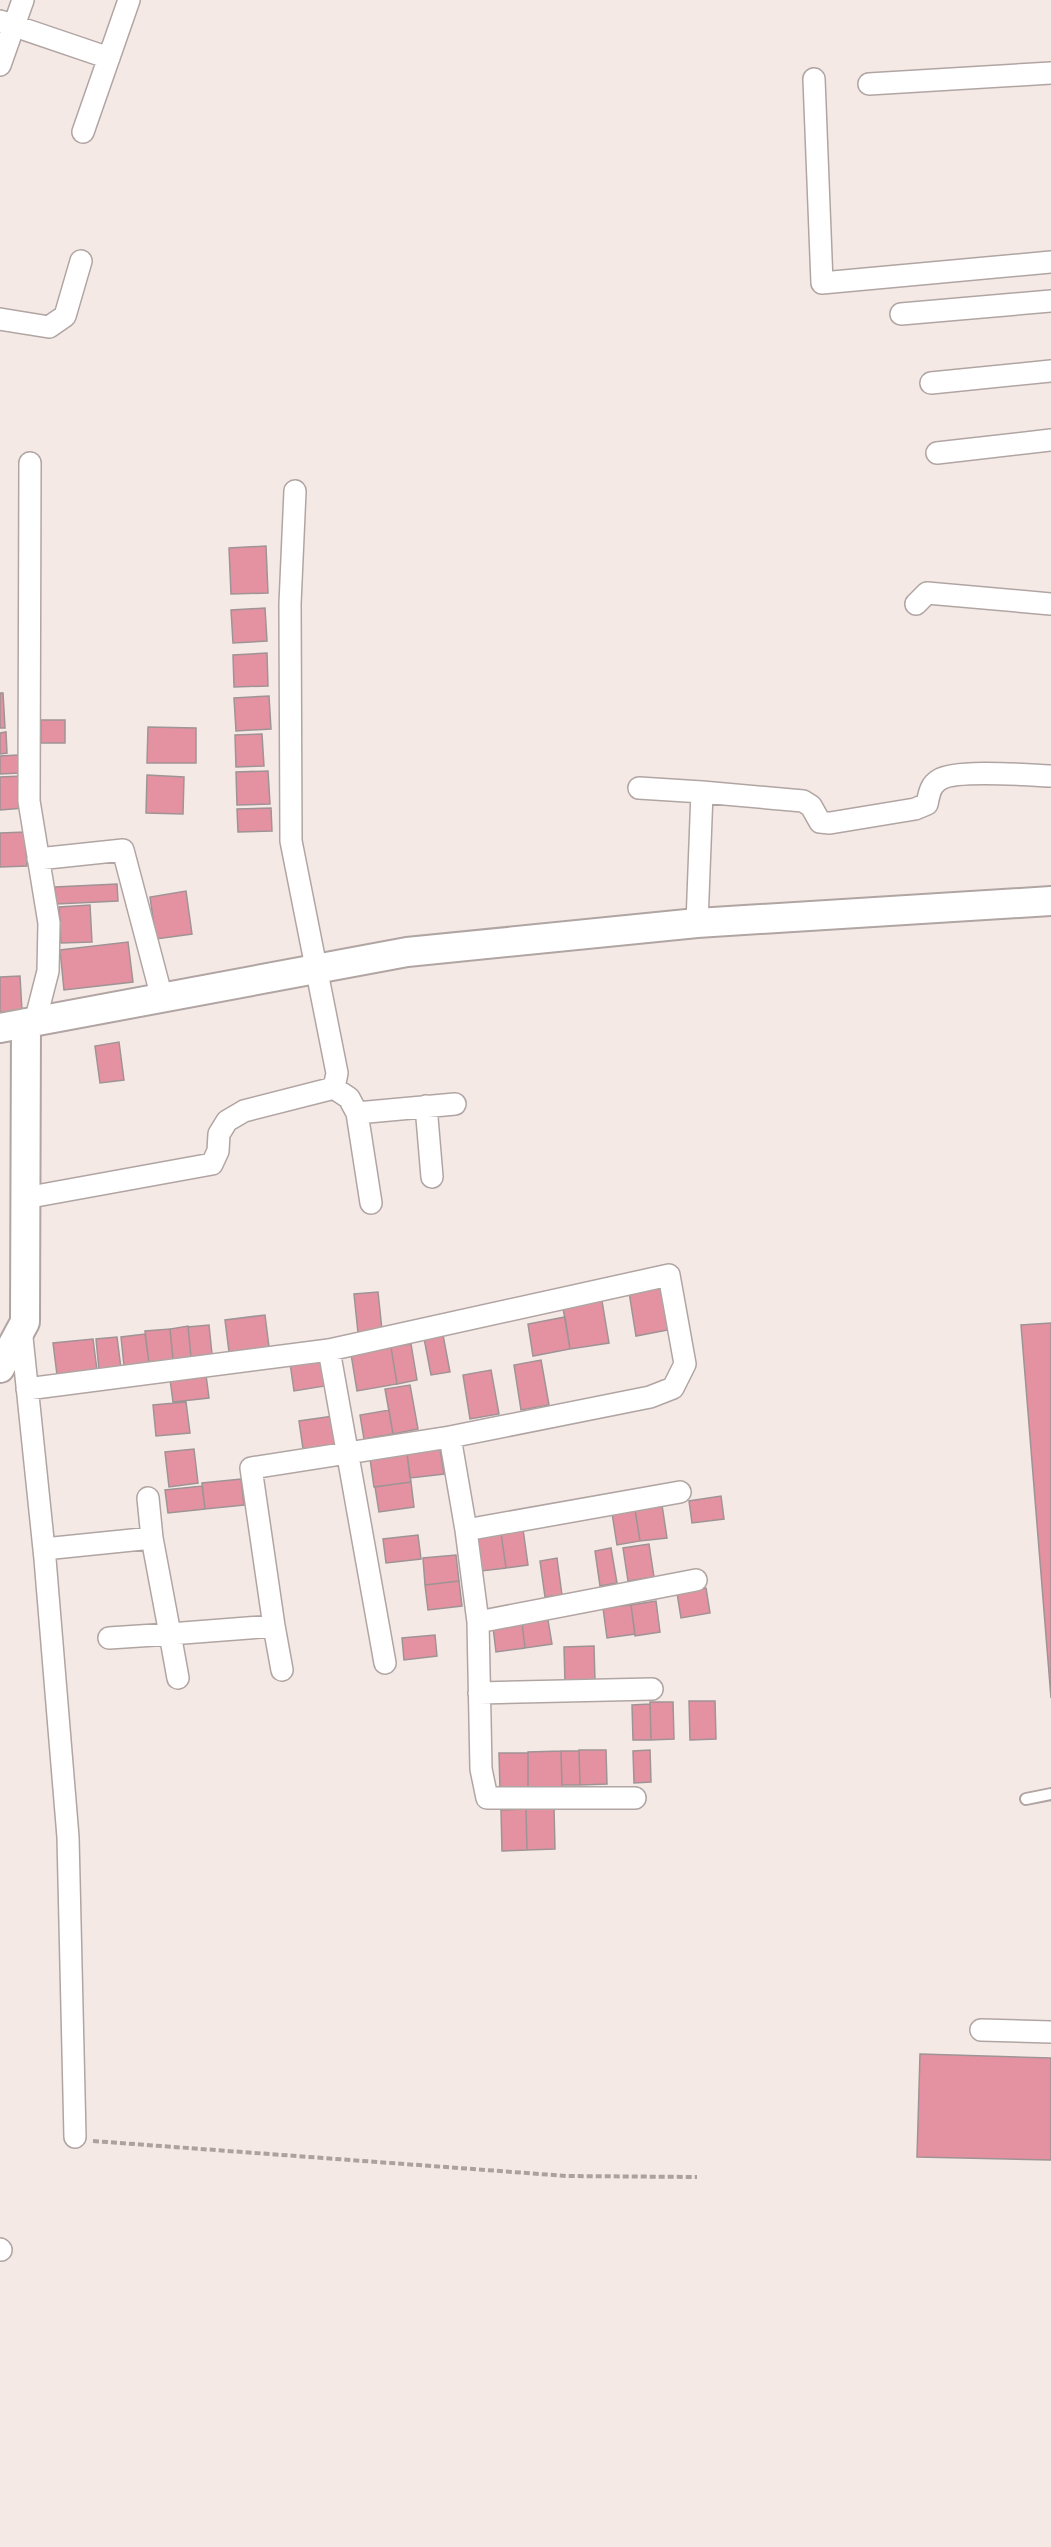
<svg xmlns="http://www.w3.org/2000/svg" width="1051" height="2547" viewBox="0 0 1051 2547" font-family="Montserrat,sans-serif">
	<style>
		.building { fill: #e492a1; stroke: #9f9395; stroke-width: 1.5 }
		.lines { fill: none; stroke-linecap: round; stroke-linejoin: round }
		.lane-casing { stroke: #b1a5a3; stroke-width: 14 }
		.street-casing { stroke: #b1a5a3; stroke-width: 24 }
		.secondary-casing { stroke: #b1a5a3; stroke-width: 32 }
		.path { stroke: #aba2a0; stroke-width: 4; stroke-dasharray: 6 3; stroke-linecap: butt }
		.lane { stroke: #fff; stroke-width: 10 }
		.street { stroke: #fff; stroke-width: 21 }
		.secondary { stroke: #fff; stroke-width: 28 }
	</style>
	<rect width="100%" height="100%" fill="#f5e9e6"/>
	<path class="building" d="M266,546L268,593L231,594L229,548Z
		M265,608L267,641L233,643L231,610Z
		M267,653L268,686L234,687L233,655Z
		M0,693H3L5,728H0Z
		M269,696L271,729L236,731L234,698Z
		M41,720H65V743H41Z
		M148,727L196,728V763H147Z
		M6,732L7,753L0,754V733Z
		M262,734L264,766L236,767L235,735Z
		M18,755L19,773L0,774V756Z
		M268,771L270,804L237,805L236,772Z
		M147,775L184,777L183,814L146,813Z
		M22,776L24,808L0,810V777Z
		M271,808L272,831L238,832L237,809Z
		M25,832L27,866L0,867V833Z
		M117,884L118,901L56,904L55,887Z
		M186,891L192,934L156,939L150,897Z
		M90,905L92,942L61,943L59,907Z
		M128,942L133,982L64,990L60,950Z
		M20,976L22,1011L0,1012V977Z
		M119,1042L124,1080L100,1083L95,1046Z
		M660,1286L668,1330L636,1336L629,1292Z
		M378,1292L382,1330L358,1333L354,1294Z
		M602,1301L609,1343L570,1349L563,1308Z
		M265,1315L269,1347L229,1352L225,1320Z
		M565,1317L570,1349L533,1356L528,1324Z
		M1051,1323V1698L1021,1325Z
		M209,1325L212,1354L191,1357L188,1327Z
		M188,1326L191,1357L173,1359L170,1329Z
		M170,1329L173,1360L149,1363L145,1331Z
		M145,1334L149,1363L124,1366L121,1337Z
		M443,1335L450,1372L431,1375L424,1338Z
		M117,1337L121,1368L99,1370L96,1339Z
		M93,1339L97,1370L57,1375L53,1343Z
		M411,1344L417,1380L397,1384L391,1347Z
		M391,1347L397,1384L357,1391L351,1354Z
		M327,1358L331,1385L294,1391L290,1363Z
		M541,1360L549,1405L521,1410L514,1365Z
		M491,1370L499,1414L470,1419L463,1375Z
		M206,1375L209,1398L173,1402L170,1379Z
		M410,1385L418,1429L393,1434L385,1389Z
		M186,1402L190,1433L156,1436L153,1405Z
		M389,1410L393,1434L364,1439L360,1415Z
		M333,1416L337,1444L303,1449L299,1421Z
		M194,1449L198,1483L169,1487L165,1452Z
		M440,1449L444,1474L410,1478L407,1454Z
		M407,1454L411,1482L374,1487L370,1459Z
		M241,1479L244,1505L205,1509L202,1483Z
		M411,1482L414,1507L379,1512L375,1487Z
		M202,1486L205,1509L168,1513L165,1490Z
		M721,1496L724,1519L692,1523L689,1501Z
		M662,1505L667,1538L640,1541L635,1509Z
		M635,1510L640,1541L617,1545L612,1513Z
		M523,1529L528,1565L506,1568L501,1533Z
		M501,1533L506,1568L481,1571L476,1536Z
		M418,1535L421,1559L386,1563L383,1539Z
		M649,1544L654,1577L628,1581L623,1548Z
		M611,1548L617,1583L600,1586L595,1551Z
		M456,1555L459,1581L425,1585L423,1558Z
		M557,1558L562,1595L545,1597L540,1561Z
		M459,1581L462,1606L428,1610L425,1585Z
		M706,1588L710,1613L681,1618L677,1593Z
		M656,1601L660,1632L635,1636L631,1605Z
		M631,1605L635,1634L607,1638L603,1608Z
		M548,1620L552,1644L525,1648L522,1623Z
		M522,1623L525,1648L496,1652L493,1627Z
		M435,1635L437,1656L404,1660L402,1638Z
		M594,1646L595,1681L565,1682L564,1647Z
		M689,1701H715L716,1739L690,1740Z
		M650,1702H673L674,1739L651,1740Z
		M650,1704L651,1740H633L632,1705Z
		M606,1750L607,1784L580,1785L579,1750Z
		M650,1750L651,1782L634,1783L633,1751Z
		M561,1751H579L580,1785H562Z
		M561,1751L562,1787L528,1788V1752Z
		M499,1753H528V1788L500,1789Z
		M554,1808L555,1849L527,1850L526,1809Z
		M526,1809L527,1850L502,1851L501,1810Z
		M920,2054L1051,2058V2160L917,2157Z"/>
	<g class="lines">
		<g class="lane-casing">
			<path id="lane" d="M1026,1799L1051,1794"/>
		</g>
		<g class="street-casing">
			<path id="street" d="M0,21L109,58
				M0,65L23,0
				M814,79L822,283L1051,262
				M869,84L1051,73
				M83,132L129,0
				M901,314L1051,301
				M0,319L49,327L65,316L81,261
				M931,383L1051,371
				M937,453L1051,440
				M30,463L29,801L49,923L48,971L35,1022
				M916,604L927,593L1051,604
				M639,788L702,792L697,923
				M702,792L803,801L811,806L820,822L830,823L915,809L927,804C929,795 930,785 939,780C954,769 1029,775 1051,776
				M38,859L123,850L162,998
				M334,1088L349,1098L357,1113L371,1203
				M426,1106L432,1177
				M357,1113L455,1104
				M25,1198L212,1164L218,1151L219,1134L227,1121L244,1111L334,1088L337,1073L291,841L290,604L295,491
				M21,1328L45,1559L68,1837L75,2137
				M329,1350L385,1663
				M27,1389L329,1350L669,1275L685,1364L673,1388L650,1397L450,1437
				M148,1498L152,1538
				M466,1530L680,1492
				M44,1549L152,1538L170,1634L109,1638
				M478,1622L696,1580
				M274,1626L282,1670
				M178,1678L170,1634L274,1626L251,1468L450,1437L466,1530L478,1622L481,1769L487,1798H635
				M479,1693L652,1689
				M981,2030L1051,2032
				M0,2249L1,2250"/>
		</g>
		<g class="secondary-casing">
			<path id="secondary" d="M0,1028L407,952L697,923L1051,901
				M0,1368L25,1322L26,1023"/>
		</g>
		<path class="path" d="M93,2141L567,2176L697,2177"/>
		<use href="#lane" class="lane"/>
		<use href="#street" class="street"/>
		<use href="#secondary" class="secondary"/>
	</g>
</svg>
